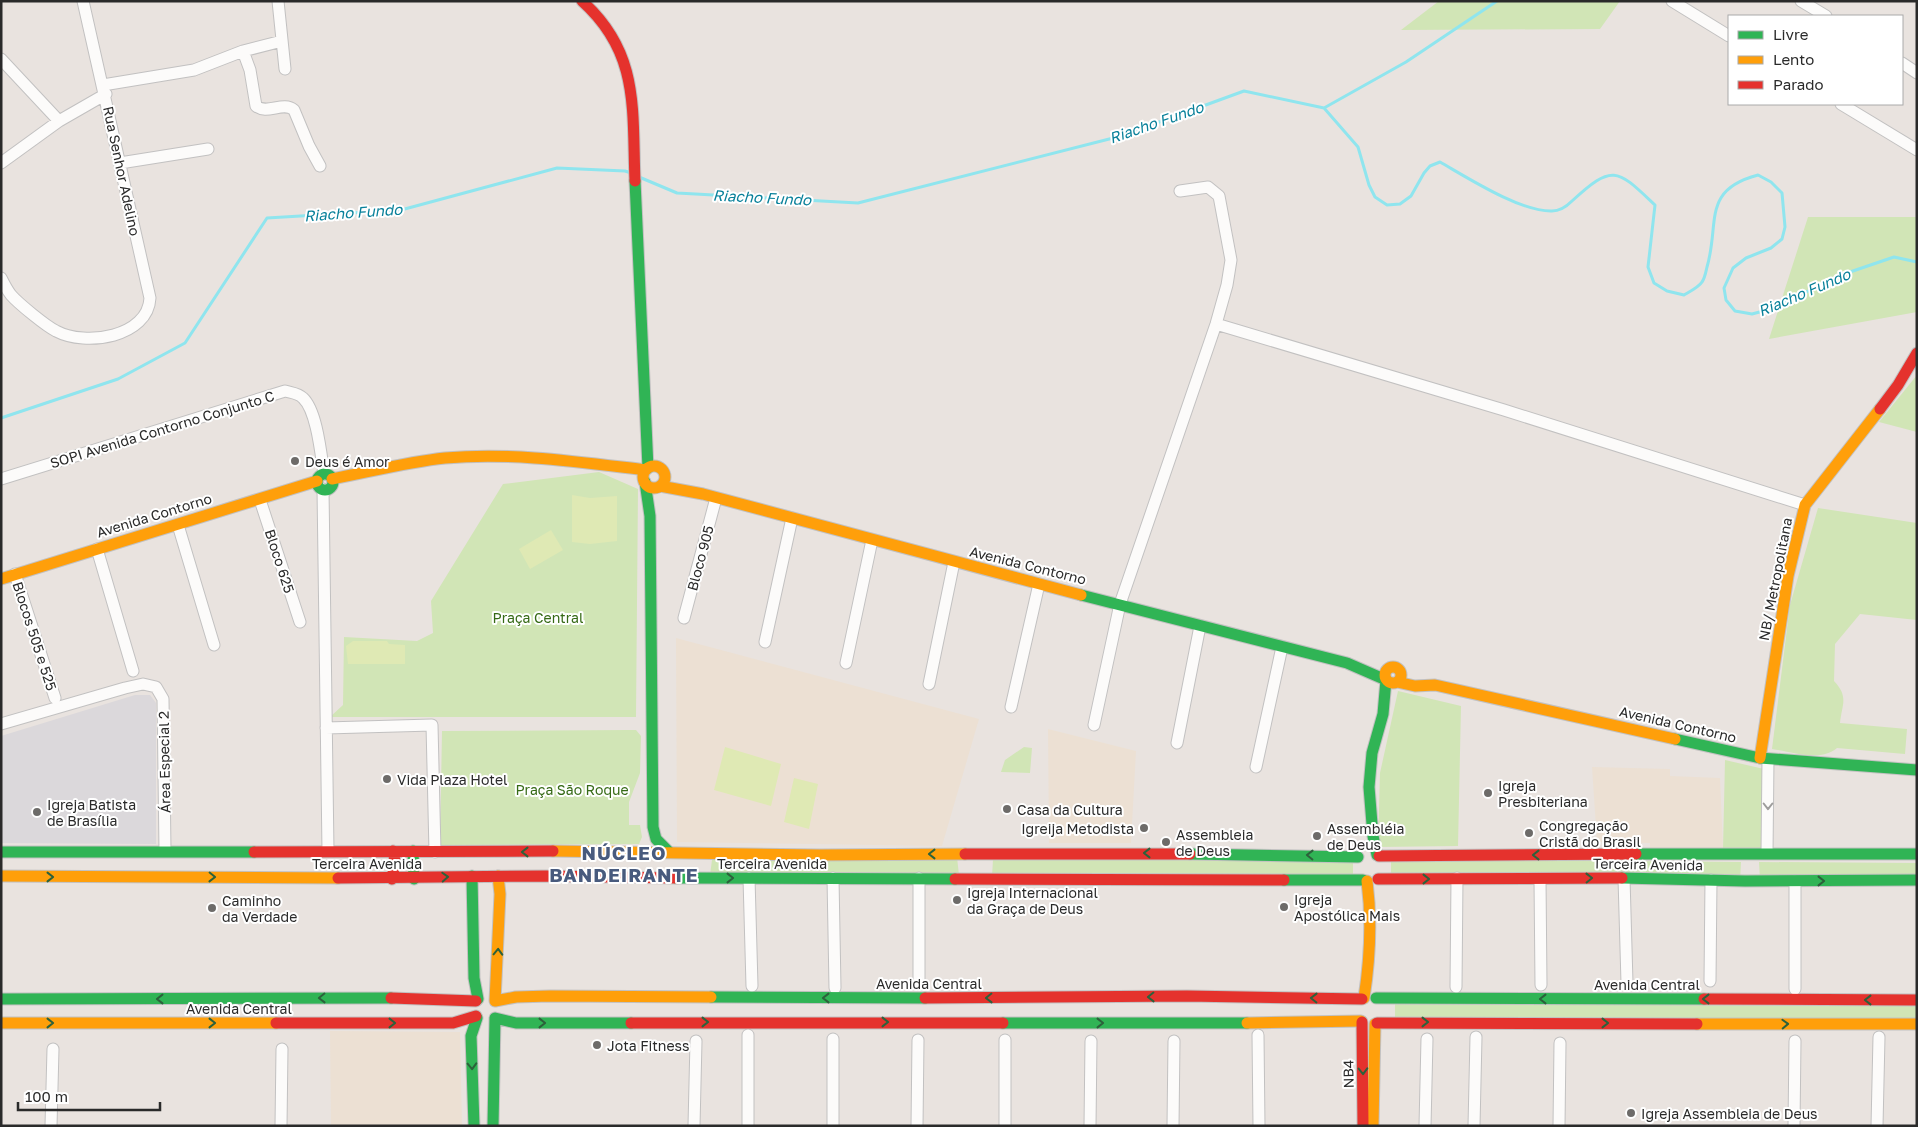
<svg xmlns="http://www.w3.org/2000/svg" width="1918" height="1127" viewBox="0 0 1918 1127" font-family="'Golos Text',sans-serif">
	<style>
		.industrial { fill: #dbd8db }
		.education { fill: #ece0d3 }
		.green { fill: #d1e5b6 }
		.pitch { fill: #dfe9b4 }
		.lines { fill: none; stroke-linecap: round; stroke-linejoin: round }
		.stream { stroke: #8fe5ee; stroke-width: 3 }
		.street-casing { stroke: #c2c1c1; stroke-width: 13 }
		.fast-casing { stroke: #c2c1c1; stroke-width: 13 }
		.slow-casing { stroke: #c2c1c1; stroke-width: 13 }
		.jam-casing { stroke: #c2c1c1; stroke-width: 13 }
		.street { stroke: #fcfbfa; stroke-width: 11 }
		.fast { stroke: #30b455; stroke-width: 11 }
		.slow { stroke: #ff9f0a; stroke-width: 11 }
		.jam { stroke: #e5322d; stroke-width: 11 }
		.oneway { stroke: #9e9d9c }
		.oneway2 { stroke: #2c613b }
		.poi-dot { fill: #6d6b69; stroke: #fff; stroke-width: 2 }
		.labels { text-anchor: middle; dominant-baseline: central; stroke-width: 4; stroke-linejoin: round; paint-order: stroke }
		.street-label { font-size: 14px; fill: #2a2a2a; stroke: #fff }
		.poi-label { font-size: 14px; fill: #2a2a2a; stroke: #fff; text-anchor: start }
		.park-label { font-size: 14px; fill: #366a16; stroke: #fff }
		.water-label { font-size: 15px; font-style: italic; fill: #08809a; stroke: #fff }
		.district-label { font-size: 19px; font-weight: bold; letter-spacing: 1px; fill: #485a7d; stroke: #fff }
	</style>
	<rect width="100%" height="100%" fill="#e9e3df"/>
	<path class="industrial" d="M135,695H150L156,703V844L1,843V736Z"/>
	<path class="education" d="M676,638L979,719L942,846L677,842Z
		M1048,729L1136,751L1131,843H1049Z
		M1592,767L1670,769V776L1720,778L1723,849L1650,848V843L1597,842Z
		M330,1031L460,1032L462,1126H331Z"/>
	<path class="green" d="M1439,1H1620L1600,29L1401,30Z
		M1808,217H1917V312L1769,339Z
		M1917,375V432L1879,422Z
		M599,472L638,489L636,717H330L343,705L344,637L417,641L433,633L431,601L503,484Z
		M1818,508L1917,523V620L1860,614L1835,644L1834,681C1849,697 1842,704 1840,723L1907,729L1905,754L1837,748C1820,762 1793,752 1772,749L1790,605Z
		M1398,691L1461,706L1458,846L1378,847L1380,773Z
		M629,730H636L641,736L640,773L629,802V825H640L642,837L639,844L440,845L442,731Z
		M1024,747L1032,748L1030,773L1001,772L1005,760Z
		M1725,760L1764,769V848L1723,849Z
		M957,857L959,875H710L712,860Z
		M993,859L1353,861V877H992Z
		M1391,859L1741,862L1740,882L1391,879Z
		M1759,862L1917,863V879L1760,880Z
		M1395,1004L1917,1006V1022L1395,1021Z"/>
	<path class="pitch" d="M572,495L590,498L617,496V541L590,544L572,542Z
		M551,530L563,550L530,569L519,549Z
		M353,641H387L389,644L405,645V664H348L346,646Z
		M725,747L781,764L771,806L714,790Z
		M794,778L818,784L809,829L784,822Z"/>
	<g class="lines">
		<path class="stream" d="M1324,108L1406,62L1497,1
			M639,177L677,193L858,203L1121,136L1244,91L1324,108L1358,147L1369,185L1375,197L1387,205L1400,204L1411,196L1424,173L1430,166L1440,162C1468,178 1521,212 1552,211C1560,211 1567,206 1572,201C1613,163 1617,169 1655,205L1648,267L1654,283L1667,291L1684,295C1689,292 1699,287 1702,282C1705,278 1706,271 1707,267C1720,223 1701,190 1758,175L1771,182L1782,193L1785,227L1782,239L1771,248L1746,258L1733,268L1724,288L1726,300L1735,311L1752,314L1767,310L1850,272L1894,257L1917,262
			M1,418L118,379L185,343L267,218L401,210L557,168L625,171L631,173"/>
		<g class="street-casing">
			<path id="street" d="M278,1L285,69
				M1672,1L1729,36
				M1801,1L1826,16
				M243,51L250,70L256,106C267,115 283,101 294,110L309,146L320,166
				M1,59L59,121
				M1902,63L1917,73
				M103,85L194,70L243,51L282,41
				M1841,104L1917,150
				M1,163L59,121L106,94
				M120,163L208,149
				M1,278C4,284 7,290 11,295C19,304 46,326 56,331C86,347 148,337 150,298L83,1
				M1216,324L1504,410L1805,505
				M1,479L285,391C292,393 298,393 303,398C317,411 321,455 324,474
				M323,489L328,851
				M260,500L300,622
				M178,525L214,645
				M97,549L133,671
				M15,574L55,698
				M684,618L716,498
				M765,642L792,518
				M846,663L872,540
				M929,684L954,562
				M1011,707L1039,584
				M1,724L125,688L143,684L156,687L163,699L165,850
				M1094,725L1120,604L1216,324L1227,285L1231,260L1219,196L1208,187L1180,191
				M326,728L432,725L435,852
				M1177,743L1200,626
				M1256,767L1282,647
				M1767,853L1768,759
				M749,878L752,986
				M833,878L835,988
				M1624,878L1627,983
				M1540,879L1541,985
				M1710,981L1711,880
				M919,984V878
				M1456,987L1457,878
				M1795,989V881
				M1258,1035L1259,1126
				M833,1039V1126
				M51,1126L53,1049
				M281,1126L282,1049
				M694,1126L696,1041
				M748,1126V1035
				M917,1126L918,1040
				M1005,1126V1040
				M1090,1126L1091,1041
				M1173,1126L1174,1041
				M1425,1126L1427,1039
				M1474,1126L1476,1037
				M1559,1126L1560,1043
				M1794,1126L1795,1041
				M1877,1126L1879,1037"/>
		</g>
		<g class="fast-casing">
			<path id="fast" d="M635,181L648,468
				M317 482a8 8 0 1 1 16 0a8 8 0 1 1-16 0Z
				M645,482L650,516L653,827L656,839L669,852
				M1081,595L1347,663L1386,680
				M1675,739L1760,758L1917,770
				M413,851L414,879
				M1,852H254
				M1190,854L1358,857
				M1636,854H1917
				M1377,855L1373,836L1369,787L1372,753L1383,714L1386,680
				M472,876L474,978L478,999
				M676,878L955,879
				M1622,878L1745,881L1917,880
				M1284,880H1363
				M711,997L925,998
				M1376,998L1704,999
				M1,999L391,998
				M1003,1023H1247
				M474,1126L471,1036L477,1018
				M493,1126L495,1018L516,1023H631"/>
		</g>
		<g class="slow-casing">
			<path id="slow" d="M643 477a11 11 0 1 1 22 0a11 11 0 1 1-22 0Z
				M332,479C369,472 407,462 445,458C512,452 579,462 646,470
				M660,486L703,494L1081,595
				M1,579L317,481
				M1385 675a8 8 0 1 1 16 0a8 8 0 1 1-16 0Z
				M1397,682L1415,686L1435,685L1675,739
				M1760,758L1788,576L1805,505L1880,409
				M553,851L819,855L965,854
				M1,876L338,878
				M498,876L500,894L495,1001L516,997L550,996L711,997
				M1364,998C1370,959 1372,920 1367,881
				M1,1023H276
				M1247,1023L1361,1021
				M1697,1024H1917
				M1373,1126L1375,1024"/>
		</g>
		<g class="jam-casing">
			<path id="jam" d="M582,1C640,53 632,109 635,181
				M1880,409L1898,385L1917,353
				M254,852L553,851
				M965,854H1190
				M1379,856L1636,854
				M338,878L546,876L676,878
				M392,879L395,861L393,851
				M955,879L1284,880
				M1378,879L1622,878
				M391,998L476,1001
				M925,998L1187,996L1362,999
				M1704,999L1917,1000
				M1362,1022L1363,1126
				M276,1023H453L476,1016
				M631,1023H1003
				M1377,1023L1697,1024"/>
		</g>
		<use href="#street" class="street"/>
		<use href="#fast" class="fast"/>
		<use href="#slow" class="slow"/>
		<use href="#jam" class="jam"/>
	</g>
	<defs><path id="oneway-chevron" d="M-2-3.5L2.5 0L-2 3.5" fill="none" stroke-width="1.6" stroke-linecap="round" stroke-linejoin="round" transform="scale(1.25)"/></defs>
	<use class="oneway" href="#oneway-chevron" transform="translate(1768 806) rotate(90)"/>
	<g class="oneway2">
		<use href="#oneway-chevron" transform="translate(525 852) rotate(-180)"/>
		<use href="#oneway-chevron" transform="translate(1147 853) rotate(-180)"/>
		<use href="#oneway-chevron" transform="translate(932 854) rotate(180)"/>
		<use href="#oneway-chevron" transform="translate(1310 855) rotate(-179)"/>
		<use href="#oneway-chevron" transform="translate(1536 855) rotate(180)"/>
		<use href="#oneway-chevron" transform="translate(50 877)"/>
		<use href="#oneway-chevron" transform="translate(212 877) rotate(1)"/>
		<use href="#oneway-chevron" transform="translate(445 877) rotate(-3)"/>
		<use href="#oneway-chevron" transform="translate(730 878)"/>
		<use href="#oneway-chevron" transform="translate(1589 878) rotate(-1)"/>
		<use href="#oneway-chevron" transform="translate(1426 879)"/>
		<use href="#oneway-chevron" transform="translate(1821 881)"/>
		<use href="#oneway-chevron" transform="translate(498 952) rotate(-88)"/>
		<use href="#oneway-chevron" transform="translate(1151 997) rotate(179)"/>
		<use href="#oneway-chevron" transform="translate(322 998) rotate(179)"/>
		<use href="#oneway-chevron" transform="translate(826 998) rotate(-180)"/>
		<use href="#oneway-chevron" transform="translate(989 998) rotate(179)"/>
		<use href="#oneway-chevron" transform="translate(1314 998) rotate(-179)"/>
		<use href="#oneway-chevron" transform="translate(160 999) rotate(180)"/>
		<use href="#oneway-chevron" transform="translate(1543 999) rotate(-180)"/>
		<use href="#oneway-chevron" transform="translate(1706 999) rotate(-180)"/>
		<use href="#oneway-chevron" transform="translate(1868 1000) rotate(-180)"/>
		<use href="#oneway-chevron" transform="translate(705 1022)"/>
		<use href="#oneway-chevron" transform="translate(885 1022)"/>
		<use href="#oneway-chevron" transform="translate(1425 1022)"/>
		<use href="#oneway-chevron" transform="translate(50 1023)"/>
		<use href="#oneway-chevron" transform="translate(212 1023)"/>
		<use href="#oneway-chevron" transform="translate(392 1023)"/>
		<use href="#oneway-chevron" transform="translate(542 1023)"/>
		<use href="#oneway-chevron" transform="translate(1100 1023)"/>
		<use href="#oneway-chevron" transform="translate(1605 1023)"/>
		<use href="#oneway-chevron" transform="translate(1785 1024) rotate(-2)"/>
		<use href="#oneway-chevron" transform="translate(472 1066) rotate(88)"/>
		<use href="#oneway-chevron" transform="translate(1363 1071) rotate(89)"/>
	</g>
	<g class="poi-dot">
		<circle cx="295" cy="461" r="5"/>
		<circle cx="387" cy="779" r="5"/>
		<circle cx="1488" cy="793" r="5"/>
		<circle cx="1007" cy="809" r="5"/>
		<circle cx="37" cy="812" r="5"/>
		<circle cx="1144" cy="828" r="5"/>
		<circle cx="1529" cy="833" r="5"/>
		<circle cx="1317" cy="836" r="5"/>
		<circle cx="1166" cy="842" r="5"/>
		<circle cx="957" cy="900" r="5"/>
		<circle cx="1284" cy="907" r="5"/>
		<circle cx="212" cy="908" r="5"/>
		<circle cx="597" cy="1045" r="5"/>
		<circle cx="1631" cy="1113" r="5"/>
	</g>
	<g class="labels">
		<g class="street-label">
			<text transform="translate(122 171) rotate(78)">Rua Senhor Adelino</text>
			<text transform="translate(162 429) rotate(-17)">SOPI Avenida Contorno Conjunto C</text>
			<text transform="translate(154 515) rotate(-17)">Avenida Contorno</text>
			<text transform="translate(700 558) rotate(-75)">Bloco 905</text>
			<text transform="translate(280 561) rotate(72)">Bloco 625</text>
			<text transform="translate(1028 565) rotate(14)">Avenida Contorno</text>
			<text transform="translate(1775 579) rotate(-79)">NB/ Metropolitana</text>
			<text transform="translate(35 636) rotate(72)">Blocos 505 e 525</text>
			<text transform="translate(1678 724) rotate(13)">Avenida Contorno</text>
			<text transform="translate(164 762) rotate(-91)">Área Especial 2</text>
			<text x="367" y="863">Terceira Avenida</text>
			<text x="772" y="863">Terceira Avenida</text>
			<text transform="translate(1648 864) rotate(1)">Terceira Avenida</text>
			<text x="929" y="983">Avenida Central</text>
			<text x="1647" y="984">Avenida Central</text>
			<text x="239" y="1008">Avenida Central</text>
			<text transform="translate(1348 1074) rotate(-91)">NB4</text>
		</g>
		<g class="poi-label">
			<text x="305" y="461">Deus é Amor</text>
			<text x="397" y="779">Vida Plaza Hotel</text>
			<text x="1498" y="785">Igreja<tspan x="1498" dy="16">Presbiteriana</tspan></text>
			<text x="47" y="804">Igreja Batista<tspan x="47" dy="16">de Brasília</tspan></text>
			<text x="1017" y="809">Casa da Cultura</text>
			<text x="1539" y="825">Congregação<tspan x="1539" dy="16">Cristã do Brasil</tspan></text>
			<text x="1134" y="828" text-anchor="end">Igreija Metodista</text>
			<text x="1327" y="828">Assembléia<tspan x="1327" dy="16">de Deus</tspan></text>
			<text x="1176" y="834">Assembleia<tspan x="1176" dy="16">de Deus</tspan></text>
			<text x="967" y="892">Igreja Internacional<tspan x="967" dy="16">da Graça de Deus</tspan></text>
			<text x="1294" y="899">Igreja<tspan x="1294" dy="16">Apostólica Mais</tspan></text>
			<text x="222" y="900">Caminho<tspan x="222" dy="16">da Verdade</tspan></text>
			<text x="607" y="1045">Jota Fitness</text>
			<text x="1641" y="1113">Igreja Assembleia de Deus</text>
		</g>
		<g class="park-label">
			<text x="538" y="617">Praça Central</text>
			<text x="572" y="789">Praça São Roque</text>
		</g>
		<g class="water-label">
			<text transform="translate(1156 122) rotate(-19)">Riacho Fundo</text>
			<text transform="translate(762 197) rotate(3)">Riacho Fundo</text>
			<text transform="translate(353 212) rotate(-4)">Riacho Fundo</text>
			<text transform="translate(1804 292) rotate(-23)">Riacho Fundo</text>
		</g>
		<g class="district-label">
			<text x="624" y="852">NÚCLEO<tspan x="624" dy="22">BANDEIRANTE</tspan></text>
		</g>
	</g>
	<rect width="1918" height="1127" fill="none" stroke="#2a2a2a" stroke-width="5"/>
	<rect x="1728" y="15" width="175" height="90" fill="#ffffff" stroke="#aaaaaa"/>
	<rect x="1738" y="31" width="25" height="8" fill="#30b455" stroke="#aaaaaa"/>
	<text x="1773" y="40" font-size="15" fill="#2a2a2a">Livre</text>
	<rect x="1738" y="56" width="25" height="8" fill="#ff9f0a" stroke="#aaaaaa"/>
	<text x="1773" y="65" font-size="15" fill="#2a2a2a">Lento</text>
	<rect x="1738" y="81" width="25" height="8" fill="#e5322d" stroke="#aaaaaa"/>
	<text x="1773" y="90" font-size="15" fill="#2a2a2a">Parado</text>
	<path d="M18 1102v8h142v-8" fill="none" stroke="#2a2a2a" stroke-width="2.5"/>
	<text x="25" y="1102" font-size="15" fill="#2a2a2a" stroke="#ffffff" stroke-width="4" paint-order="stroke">100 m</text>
</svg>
